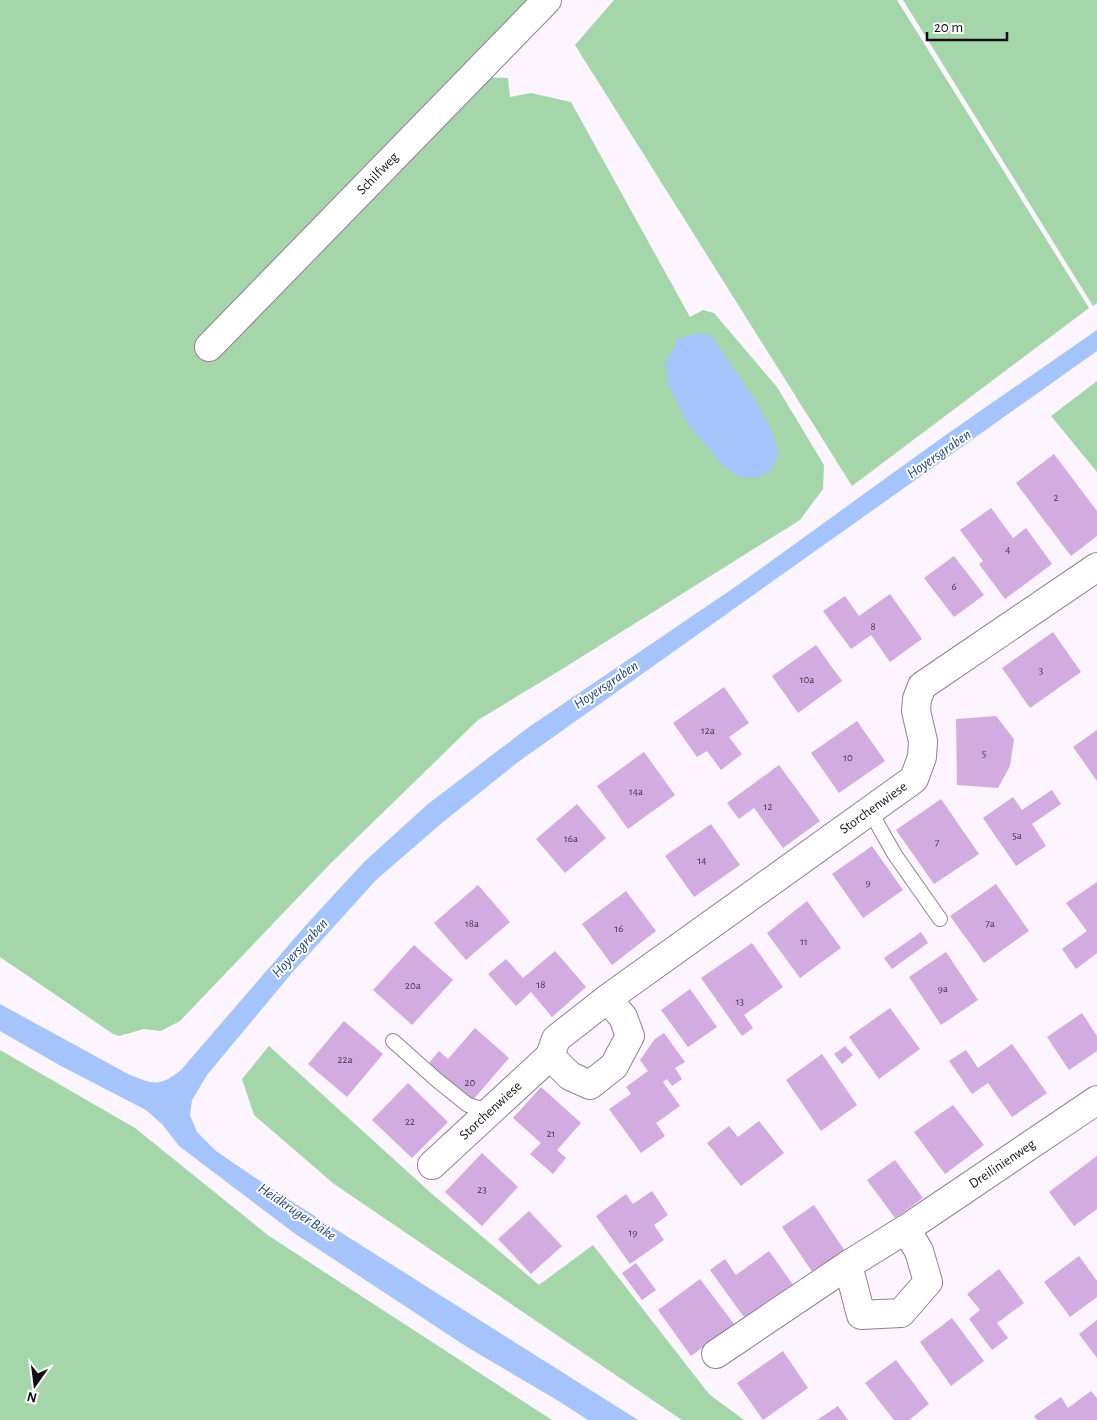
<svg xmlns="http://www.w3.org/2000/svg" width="1097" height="1420" viewBox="0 0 1097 1420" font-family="'Alegreya Sans',sans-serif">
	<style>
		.green { fill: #a5d6aa }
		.water { fill: #a4c4fb }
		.building { fill: #d2abe0 }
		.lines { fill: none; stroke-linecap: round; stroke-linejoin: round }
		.service-casing { stroke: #927f96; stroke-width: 16 }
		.minor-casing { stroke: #927f96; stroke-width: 30 }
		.service { stroke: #fff; stroke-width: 14 }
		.minor { stroke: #fff; stroke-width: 28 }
		.labels { text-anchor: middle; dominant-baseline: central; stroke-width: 4; stroke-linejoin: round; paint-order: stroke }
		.number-label { font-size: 11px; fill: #45364a }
		.street-label { font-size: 14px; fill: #160f18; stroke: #fff }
		.water-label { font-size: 15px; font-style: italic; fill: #204384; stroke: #fff }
	</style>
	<rect width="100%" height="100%" fill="#fcf4fe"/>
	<path class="green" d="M0,0H535L477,77L508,78L510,97L531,93L571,102L690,317L703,310L714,313L777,387L824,465L823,489L800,520L559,671L478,720L330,864L180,1021L161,1031L144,1029L119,1036L113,1034L0,957Z
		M614,0H897L1089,308L852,486L575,45Z
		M903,0H1097V303L1093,306Z
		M1097,381V472L1051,416Z
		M269,1046L431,1193L539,1285L593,1245L709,1394L744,1420H682L334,1184L254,1115L242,1079Z
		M0,1050L135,1128L269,1236L552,1420H0Z"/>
	<path class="water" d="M1097,330V351L518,762L443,822L376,880L291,974L207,1075L192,1100L190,1115L197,1132L216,1151L272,1189L638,1420H588L557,1400L467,1347L294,1233L179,1146L162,1124L146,1110L61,1066L0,1031V1004L128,1074C154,1084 158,1088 181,1070L306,925L364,862L428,804L529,727L738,585L940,439Z
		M697,333L711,335L754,398L770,427L779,453L771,471L756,478L740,477L725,468L688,424L669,386L665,364L678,339Z"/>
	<path class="building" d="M1054,454L1097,511V536L1071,556L1016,483Z
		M991,508L1013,538L1026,528L1052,564L1005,599L979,564L983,561L960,530Z
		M954,556L984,595L954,617L924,578Z
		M890,594L922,639L890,662L871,635L851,649L823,611L845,596L859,616Z
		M1053,632L1081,672L1030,708L1002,668Z
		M816,645L842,681L798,713L772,676Z
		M724,687L749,723L729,737L742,754L721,770L707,751L697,757L673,723Z
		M996,716L1014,739L1010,766L998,788L957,785L956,719Z
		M857,721L885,761L839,793L811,753Z
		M1097,730V781L1073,747Z
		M644,752L675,795L628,829L597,786Z
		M779,765L820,821L783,848L754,808L739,819L727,803Z
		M1052,790L1061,804L1032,824L1046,846L1016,866L983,818L1013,797L1022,810Z
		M941,799L979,854L934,884L896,830Z
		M577,804L606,838L565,873L536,839Z
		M711,824L740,865L694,897L665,856Z
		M872,846L903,890L863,918L832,874Z
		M1097,882V953L1076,969L1062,949L1087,931L1066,903Z
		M996,884L1029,931L984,963L950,916Z
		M478,885L510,922L466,960L434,923Z
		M626,891L656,931L612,965L582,924Z
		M807,901L841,948L800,978L767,933Z
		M921,932L928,943L892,969L884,958Z
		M752,943L783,987L744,1015L753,1028L742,1036L701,978Z
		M414,945L453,980L412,1025L373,990Z
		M555,951L586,987L552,1017L531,992L516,1006L488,974L506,959L523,978Z
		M946,952L978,1000L941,1025L909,977Z
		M690,989L717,1027L688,1047L661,1010Z
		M890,1008L920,1049L879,1079L849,1037Z
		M1082,1013L1097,1036V1051L1069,1070L1047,1037Z
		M344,1021L383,1054L347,1097L308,1064Z
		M475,1028L509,1058L472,1101L429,1063L439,1051L448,1059Z
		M664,1033L685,1062L675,1068L682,1079L672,1086L667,1079L663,1082L680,1106L656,1123L665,1136L641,1153L609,1109L631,1094L626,1087L648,1071L640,1060L655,1039Z
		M1012,1044L1047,1093L1012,1117L988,1083L972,1094L949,1061L966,1050L978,1068Z
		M845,1046L853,1055L842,1064L834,1054Z
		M822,1054L857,1105L821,1131L786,1080Z
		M408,1083L448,1122L412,1158L372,1120Z
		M541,1087L581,1123L557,1150L566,1158L553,1174L530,1154L541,1143L513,1118Z
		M953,1105L984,1145L945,1174L914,1132Z
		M759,1121L784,1153L741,1186L707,1143L729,1126L738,1137Z
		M482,1153L518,1187L482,1226L445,1192Z
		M1097,1156V1209L1074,1226L1049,1192Z
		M895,1160L923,1198L895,1218L867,1180Z
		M652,1191L668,1215L654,1225L664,1240L630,1264L596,1216L626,1194L633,1204Z
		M814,1205L845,1251L813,1273L782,1227Z
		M529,1211L562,1246L531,1274L498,1239Z
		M769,1251L794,1286L746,1320L710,1270L725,1259L736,1275Z
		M1079,1256L1097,1281V1297L1070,1317L1044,1282Z
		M636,1263L656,1290L642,1300L622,1273Z
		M999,1269L1024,1303L997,1323L1008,1338L992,1350L969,1319L980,1310L967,1294Z
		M700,1279L734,1324L691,1356L658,1310Z
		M952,1318L984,1361L951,1386L920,1342Z
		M1097,1320V1358L1079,1334Z
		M783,1351L808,1388L763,1420L737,1383Z
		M896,1360L929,1404L909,1420H894L865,1383Z
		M1091,1391L1097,1398V1420H1037L1034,1416L1061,1397L1068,1408Z
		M838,1406L848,1420H817Z"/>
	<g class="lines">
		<g class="service-casing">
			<path id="service" d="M870,811L895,855L940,919
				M393,1041L438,1081L468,1105L489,1111"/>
		</g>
		<g class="minor-casing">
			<g id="minor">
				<path id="s1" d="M209,347L547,0"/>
				<path id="s2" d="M607,999L623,1017L630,1036L614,1066L590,1085L570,1076L550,1056L556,1039L607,999L914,779L922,757L923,741L916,711L917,699L922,686L1097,567"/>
				<path id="s3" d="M432,1165L550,1056"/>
				<path id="s4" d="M906,1229L919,1251L928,1282L901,1313L861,1315L848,1265L906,1229L1097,1100"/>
				<path d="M716,1354L848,1265"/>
			</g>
		</g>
		<use href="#service" class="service"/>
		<use href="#minor" class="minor"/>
	</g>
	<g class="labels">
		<g class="number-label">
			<text x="1056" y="497">2</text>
			<text x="1008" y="549">4</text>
			<text x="954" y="586">6</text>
			<text x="873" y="626">8</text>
			<text x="1041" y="670">3</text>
			<text x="807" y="679">10a</text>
			<text x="708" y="730">12a</text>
			<text x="984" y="753">5</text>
			<text x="848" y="757">10</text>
			<text x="636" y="791">14a</text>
			<text x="768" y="806">12</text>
			<text x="1017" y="835">5a</text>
			<text x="571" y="838">16a</text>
			<text x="937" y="842">7</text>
			<text x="702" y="860">14</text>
			<text x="868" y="882">9</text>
			<text x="472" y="923">18a</text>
			<text x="990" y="923">7a</text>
			<text x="619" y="928">16</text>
			<text x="804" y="941">11</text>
			<text x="541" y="984">18</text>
			<text x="413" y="985">20a</text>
			<text x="943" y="988">9a</text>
			<text x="740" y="1001">13</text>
			<text x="345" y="1059">22a</text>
			<text x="470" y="1082">20</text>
			<text x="410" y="1121">22</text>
			<text x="551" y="1133">21</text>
			<text x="482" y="1189">23</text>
			<text x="633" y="1232">19</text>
		</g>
		<g class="street-label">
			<text stroke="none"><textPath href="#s1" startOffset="242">Schilfweg</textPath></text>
			<text stroke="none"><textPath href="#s2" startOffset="570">Storchenwiese</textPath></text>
			<text stroke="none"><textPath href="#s3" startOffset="80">Storchenwiese</textPath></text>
			<text stroke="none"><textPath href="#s4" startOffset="375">Dreilinienweg</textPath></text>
		</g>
		<g class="water-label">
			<text transform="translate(939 454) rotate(-35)">Hoyersgraben</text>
			<text transform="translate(606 685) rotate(-34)">Hoyersgraben</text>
			<text transform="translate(300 948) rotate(-47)">Hoyersgraben</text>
			<text transform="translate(297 1212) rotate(34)">Heidkruger Bäke</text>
		</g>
	</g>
	<g transform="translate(35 1385) rotate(194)" stroke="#ffffff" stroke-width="4" paint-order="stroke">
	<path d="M0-4L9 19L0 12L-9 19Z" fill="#160f18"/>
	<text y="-8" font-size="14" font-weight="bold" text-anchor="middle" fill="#160f18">N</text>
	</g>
	<path d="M927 32v8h80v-8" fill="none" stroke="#160f18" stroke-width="2.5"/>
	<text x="934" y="32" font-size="15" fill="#160f18" stroke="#ffffff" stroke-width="4" paint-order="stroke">20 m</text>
</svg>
